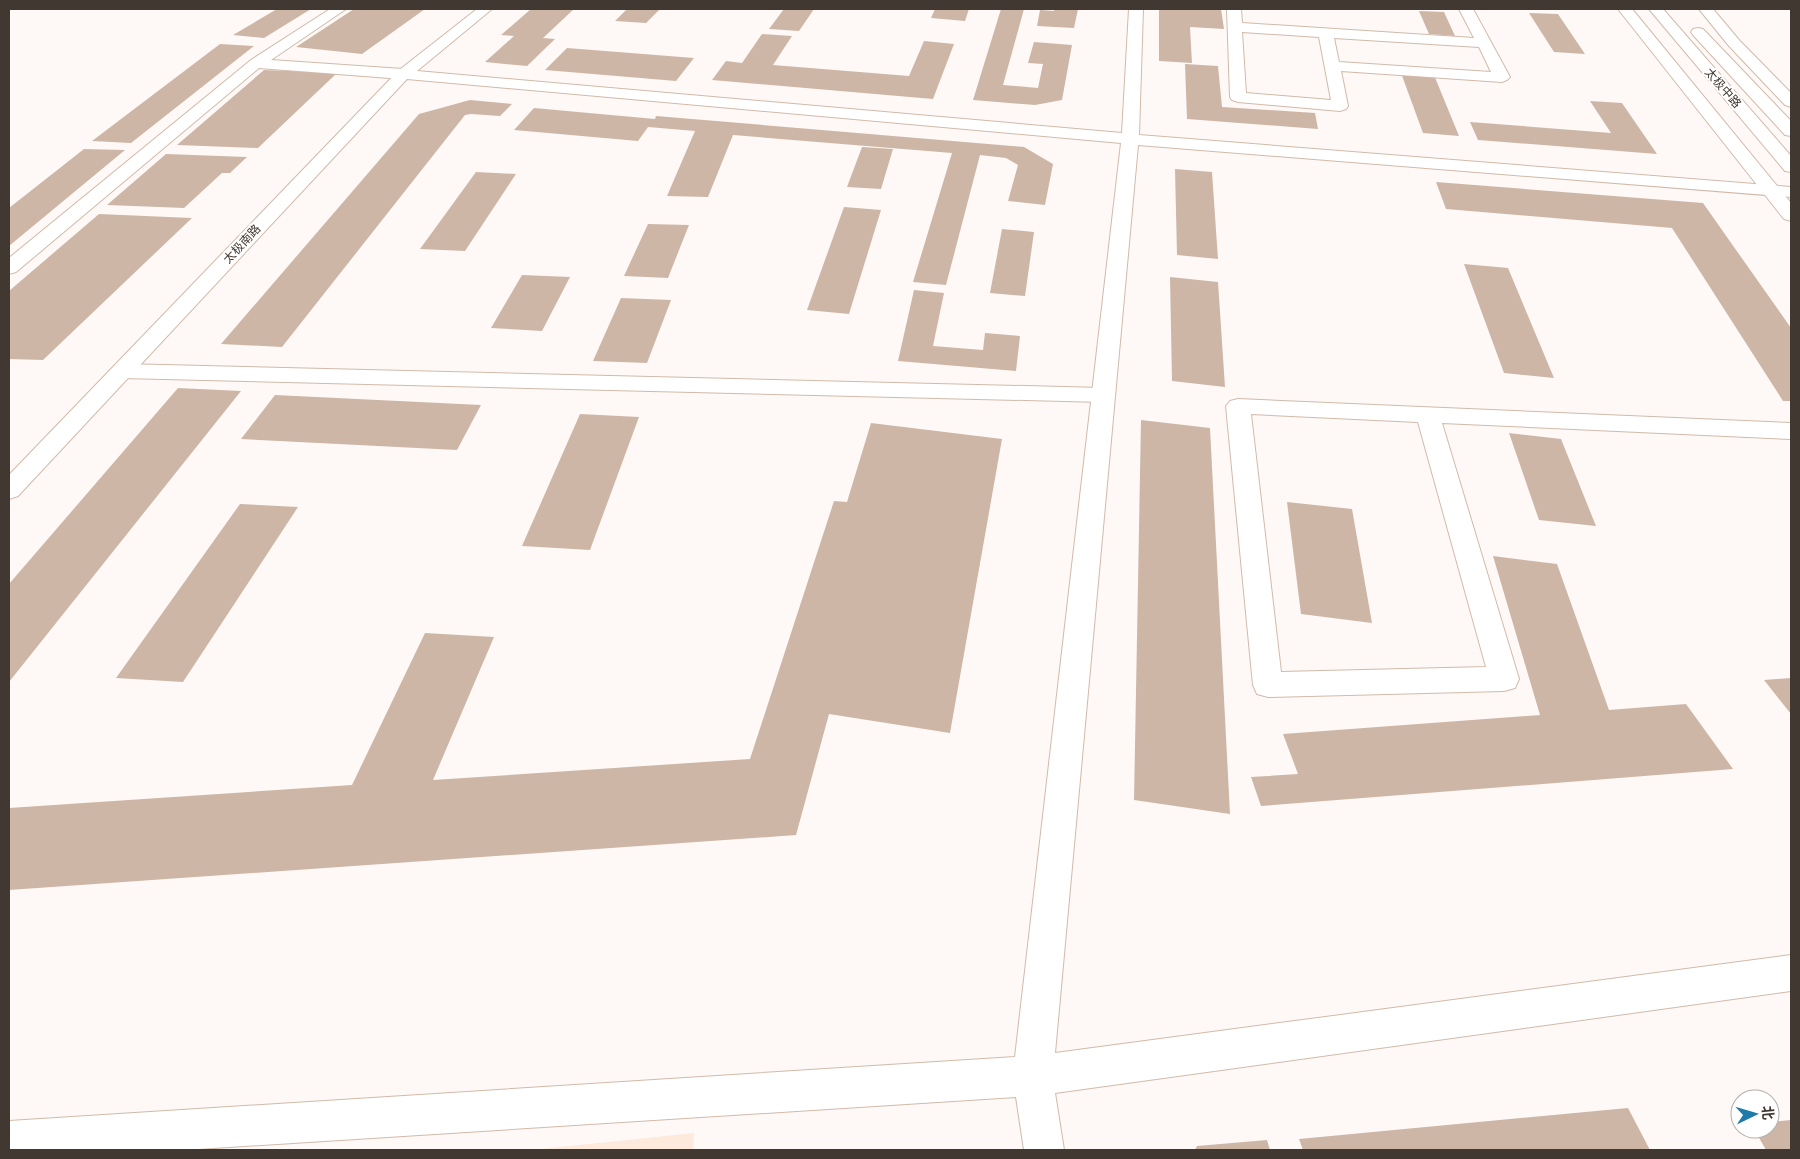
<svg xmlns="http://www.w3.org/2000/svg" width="1800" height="1159" viewBox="0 0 1800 1159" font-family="'Nunito Sans','Noto Sans SC',sans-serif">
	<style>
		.built { fill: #fdeadd }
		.building { fill: #ceb6a7 }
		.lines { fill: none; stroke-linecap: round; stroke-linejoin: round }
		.street-casing { stroke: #d1baaa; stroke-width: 2 }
		.secondary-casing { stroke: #d1baaa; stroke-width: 2 }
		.street { fill: #fff; fill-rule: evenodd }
		.secondary { fill: #fff; fill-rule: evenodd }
		.labels { text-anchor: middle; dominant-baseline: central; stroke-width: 4; stroke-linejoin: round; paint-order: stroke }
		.far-street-label { font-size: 12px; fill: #413831; stroke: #fff }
	</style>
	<rect width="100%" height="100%" fill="#fef9f6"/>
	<path class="built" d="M694,1133L693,1150H531Z"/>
	<path class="building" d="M277,9H311L264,38L233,35Z
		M354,9H425L362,54L296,47Z
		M531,9H574L543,38L555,39L527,66L485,62L514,36L501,35Z
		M627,9H660L646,23L615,21Z
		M784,9H814L799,31L769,29Z
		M935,9H969L965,21L931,18Z
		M1001,9H1024L1003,85L1038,88L1043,64L1028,63L1034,42L1072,45L1062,100L1035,105L973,100Z
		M1054,9H1078L1074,28L1037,26L1040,10L1054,11Z
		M1159,9H1221L1224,29L1190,27L1192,63L1159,61Z
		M1419,11L1444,12L1455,36L1429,34Z
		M1529,13L1558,14L1585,54L1554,52Z
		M762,34L792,36L773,65L909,76L924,41L954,44L933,99L712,80L726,61L742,63Z
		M220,44L254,46L131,143L92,141Z
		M567,48L694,58L676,81L545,70Z
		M1185,64L1218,66L1222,107L1315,113L1318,129L1187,119Z
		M264,70L337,73L258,148L177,145Z
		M1401,73L1434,75L1459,136L1423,133Z
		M470,100L512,104L500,116L471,114L465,115L282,347L221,344L419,114Z
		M1590,101L1622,103L1657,154L1478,140L1470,122L1611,133Z
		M534,108L655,119L656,116L1024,147L1053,164L1045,205L1008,201L1018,165L1006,158L980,155L946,285L913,282L952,153L733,135L708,197L667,196L695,131L648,127L638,141L514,130Z
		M862,147L893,149L881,189L847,187Z
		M84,149L125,150L9,246V208Z
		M166,154L247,157L230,173H222L184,208L107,205Z
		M1175,169L1212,172L1218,259L1177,255Z
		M476,172L516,174L465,251L420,249Z
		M1436,182L1703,203L1791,328V401H1783L1672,228L1446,209Z
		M844,207L881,210L849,314L807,310Z
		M99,214L192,218L43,360L9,359V291Z
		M648,224L689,225L668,278L624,276Z
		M1002,229L1034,232L1025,296L990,293Z
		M1464,264L1508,268L1554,378L1504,373Z
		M522,275L570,277L542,331L491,328Z
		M1170,277L1218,282L1225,387L1172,381Z
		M914,290L944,293L933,346L983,350L985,333L1020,336L1016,371L898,361Z
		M621,298L671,300L647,363L593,361Z
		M178,388L241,391L9,682V584Z
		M275,395L481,405L457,450L241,439Z
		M580,414L639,417L590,550L522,546Z
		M1141,420L1210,428L1230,814L1134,800Z
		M871,423L1002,439L950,733L829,714L796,835L9,890V808L352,785L425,633L494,637L433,780L750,759L834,501L847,502Z
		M1509,433L1561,439L1596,526L1539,520Z
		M1287,502L1352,509L1372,623L1301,614Z
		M240,504L298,507L183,682L116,678Z
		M1493,556L1557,564L1609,710L1686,704L1733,769L1261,806L1251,777L1298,774L1283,734L1540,715Z
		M1791,678V714L1764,680Z
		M1628,1108L1650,1150H1303L1299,1139Z
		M1791,1120V1150H1766L1754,1129H1770V1122Z
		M1267,1140L1270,1150H1195L1197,1146Z"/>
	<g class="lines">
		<g class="street-casing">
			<path id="street" d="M330,9H346L271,60L403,69L408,71L411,74L408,77L403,79L259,68L16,272L9,274V258L251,60Z
				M1227,9H1241L1242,23L1474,38L1459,9H1473L1510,77L1507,80L1502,82L1341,71L1348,106L1346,109L1340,111L1238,102L1232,100L1230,97ZM1242,32L1319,37L1331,100L1246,93ZM1334,38L1479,47L1491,72L1339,62Z
				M1618,9H1632L1791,203V221L1784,219Z
				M1699,9H1713L1739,40L1791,93V107L1785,105L1729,46Z
				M122,364L1103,388L1111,390L1115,395L1111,400L1103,402L122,378L114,376L111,371L114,366Z
				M1238,399L1791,423V439L1442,423L1519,679L1515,688L1504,691L1268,697L1257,694L1253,685L1226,406L1230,401ZM1251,414L1418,422L1486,667L1281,672Z"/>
		</g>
		<g class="secondary-casing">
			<path id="secondary" d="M477,9H492L417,71L1122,133L1129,9H1143L1139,135L1791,187V197L1138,145L1055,1053L1791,955V991L1055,1093L1064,1150H1024L1016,1097L183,1150H9V1121L1015,1057L1121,143L407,79L18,496L9,499V475L398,71Z
				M1649,9H1663L1791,156V172L1785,171Z
				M1698,28L1703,29L1791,121V136L1785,135L1693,35L1691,32L1693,29Z"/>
		</g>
		<use href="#street" class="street"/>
		<use href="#secondary" class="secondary"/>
	</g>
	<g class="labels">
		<g class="far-street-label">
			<text transform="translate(1723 88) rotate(49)">太极中路</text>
			<text transform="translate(242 244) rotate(-47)">太极南路</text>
		</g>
	</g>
	<rect width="1800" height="1159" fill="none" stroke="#413831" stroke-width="20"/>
	<g transform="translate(1755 1114) rotate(85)"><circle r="24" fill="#ffffff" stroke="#b3afad"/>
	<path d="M0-4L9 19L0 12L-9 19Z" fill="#1e7aa8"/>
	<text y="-8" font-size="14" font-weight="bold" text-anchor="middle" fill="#413831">北</text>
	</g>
</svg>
